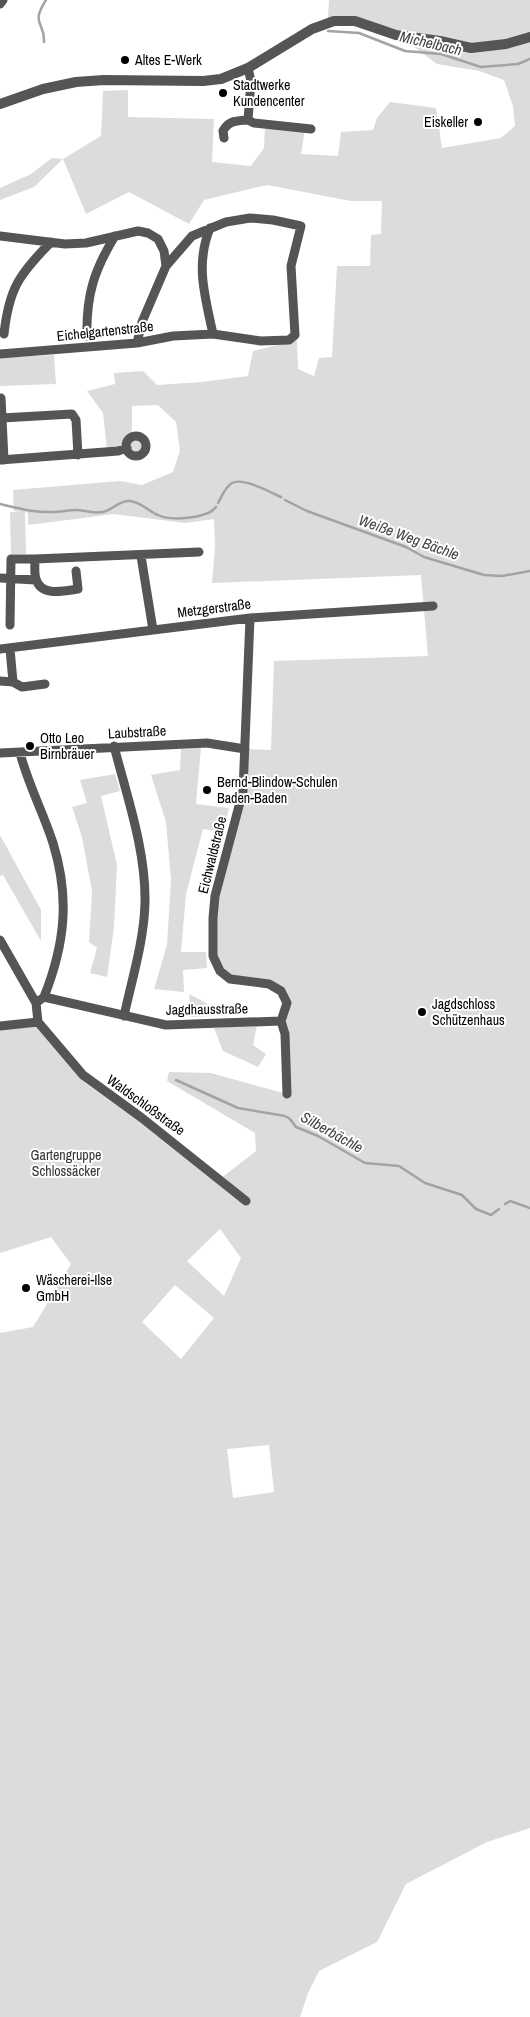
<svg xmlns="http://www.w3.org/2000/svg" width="530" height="2017" viewBox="0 0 530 2017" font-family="'Archivo Narrow',sans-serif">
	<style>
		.green { fill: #dcdcdc; fill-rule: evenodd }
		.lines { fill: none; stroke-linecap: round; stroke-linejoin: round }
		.stream { stroke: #a3a3a3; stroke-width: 2.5 }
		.minor { stroke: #555; stroke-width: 9 }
		.tertiary { stroke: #555; stroke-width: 10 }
		.poi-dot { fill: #000; stroke: #fff; stroke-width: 2 }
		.labels { text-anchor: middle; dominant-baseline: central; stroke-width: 4; stroke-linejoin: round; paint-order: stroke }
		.poi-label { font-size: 14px; fill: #000; stroke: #fff; text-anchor: start }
		.street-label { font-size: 14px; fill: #000; stroke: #fff }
		.park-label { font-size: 14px; fill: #333; stroke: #fff }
		.water-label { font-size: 15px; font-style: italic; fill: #444; stroke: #fff }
	</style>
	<rect width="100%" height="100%" fill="#fff"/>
	<path class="green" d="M329,0H530V1828L487,1842L406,1884L377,1942L319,1971L308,1993L300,2017H0V1333L33,1327L71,1264L51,1237L0,1253V1029L37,1026L63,1058L85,1083L220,1179L256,1151L255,1133L167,1081L169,1072L211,1073L287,1094L281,1021L287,1003L281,991L230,979L213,956V918L243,791L245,749L271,750L274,661L428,656L421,575L212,583L215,546L214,519L185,523L114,514L28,525V513L25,512L26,554H11L10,512H21L14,511L13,490L120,481L142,485L173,472L180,451L176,422L158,405L132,406V430L120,447L107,449L103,413L87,391L115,384L114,373L143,371L157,385L202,382L248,376L253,351L297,340L298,369L314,376L319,358L332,357L337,266H370L371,235L381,234L382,201H351L267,185L204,200L189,224L129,192L86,214L63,159L34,187L0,200V188L31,174L52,158L63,159L101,136L103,91L128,90V117L214,119L212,162L251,166L264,148L265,124L305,129L301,154L338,156L341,132L373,130L377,118L390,102L436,108L442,148L501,138L515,126L513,106L504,80L479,71L437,64L395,33L328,18ZM220,1229L241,1258L224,1296L187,1261ZM175,1285L214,1318L181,1359L142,1322ZM269,1445L274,1492L233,1498L227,1449Z
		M54,355L56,384L0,386V358Z
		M126 446a10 10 0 1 1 20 0a10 10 0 1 1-20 0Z
		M201,748L196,804L229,808L224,832L203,829L186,894L181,952H206L207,968L183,970L184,992L154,989L167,945L171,880L166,822L151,775L180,770L181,749Z
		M115,774L120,791L101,796L117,865L114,927L107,977L90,973L97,948L89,942L92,891L82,837L72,807L87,803L80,780Z
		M0,835L41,910V941L3,875L0,876Z
		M189,994L229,1015L191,1017Z
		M257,1025L253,1045L266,1054L258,1067L223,1051L214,1028Z"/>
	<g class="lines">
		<path class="stream" d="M328,31L359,33L405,51L441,54L481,67L518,64L530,59
			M44,42C45,21 30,25 46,0
			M285,500L307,511L406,547L424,557L484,575L502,576L530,571
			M218,503C222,496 225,487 232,483C243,477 270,492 281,497
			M0,504C18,508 34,513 53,512C61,512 68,510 76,510C85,510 93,514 103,512C113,510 119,500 130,501C141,502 148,511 158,515C170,521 207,519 216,507
			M176,1080L238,1108L285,1116L290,1119L296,1127L318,1136L365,1163L399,1166L425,1183L462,1195L476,1209L491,1215L499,1209
			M505,1204L510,1201L530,1208"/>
		<path class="minor" d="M0,4L3,0
			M248,120L254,123L311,129
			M224,138L223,131C229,120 237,121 248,120L251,81L248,68
			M210,228C195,265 205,296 213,334
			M0,236L65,244L86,243L138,231L148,233L158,239L164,251L166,266L142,322L137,343
			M4,334C9,288 19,275 51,242
			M87,336C86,296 94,270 115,236
			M0,354L137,343L173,336L213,334L261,341L289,340L295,335L291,266L301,226L273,220L250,218L226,222L192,236L166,266
			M1,398L4,460
			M2,418L72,414L76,420L78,455
			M126 446a10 10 0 1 1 20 0a10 10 0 1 1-20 0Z
			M0,460L118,451L127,448
			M141,556L153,630
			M35,559L199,552
			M0,578L36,580
			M250,618L243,791L215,896L213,918V956L220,971L230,979L269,984L281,991L287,1003L281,1021
			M10,625L11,559H35C35,565 34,573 36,579C41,597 64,591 78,589L76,571
			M0,649L250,618L433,606
			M10,649L13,682
			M0,681L13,682L22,687L45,684
			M114,746C127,797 146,850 145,903C144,941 132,979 124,1016
			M0,753L207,743L245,749
			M20,753C28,784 43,812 53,843C70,898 65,944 44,997
			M0,940L36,1003L44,997L166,1025L281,1021
			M281,1021L285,1034L287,1094
			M38,1022L83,1075L142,1118L246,1201
			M0,1026L38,1022L36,1003"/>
		<path class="tertiary" d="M0,104L43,89L76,82L104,80L203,81L221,79L248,68L312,29L334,21H355L396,35L440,41L471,48L506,44L530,37"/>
	</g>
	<g class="poi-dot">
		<circle cx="125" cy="60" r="5"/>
		<circle cx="223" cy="93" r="5"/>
		<circle cx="478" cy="122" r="5"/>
		<circle cx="30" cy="746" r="5"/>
		<circle cx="207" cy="790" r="5"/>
		<circle cx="422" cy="1012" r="5"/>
		<circle cx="26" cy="1288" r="5"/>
	</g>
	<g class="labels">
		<g class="poi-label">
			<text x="135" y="60">Altes E-Werk</text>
			<text x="233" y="85">Stadtwerke<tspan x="233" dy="16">Kundencenter</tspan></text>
			<text x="468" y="122" text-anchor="end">Eiskeller</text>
			<text x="40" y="738">Otto Leo<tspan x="40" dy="16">Birnbräuer</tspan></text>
			<text x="217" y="782">Bernd-Blindow-Schulen<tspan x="217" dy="16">Baden-Baden</tspan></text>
			<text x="432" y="1004">Jagdschloss<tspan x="432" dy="16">Schützenhaus</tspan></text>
			<text x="36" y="1280">Wäscherei-Ilse<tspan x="36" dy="16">GmbH</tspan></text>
		</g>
		<g class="street-label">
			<text transform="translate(105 331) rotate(-6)">Eichelgartenstraße</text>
			<text transform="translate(214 608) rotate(-7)">Metzgerstraße</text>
			<text transform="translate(137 732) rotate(-3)">Laubstraße</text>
			<text transform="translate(212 855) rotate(-76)">Eichwaldstraße</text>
			<text transform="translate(207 1009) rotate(-1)">Jagdhausstraße</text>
			<text transform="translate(146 1105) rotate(36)">Waldschloßstraße</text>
		</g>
		<g class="park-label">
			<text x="66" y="1155">Gartengruppe<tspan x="66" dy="16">Schlossäcker</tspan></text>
		</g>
		<g class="water-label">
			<text transform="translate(431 43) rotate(13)">Michelbach</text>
			<text transform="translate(409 537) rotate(20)">Weiße Weg Bächle</text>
			<text transform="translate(332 1132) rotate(29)">Silberbächle</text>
		</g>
	</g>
</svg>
